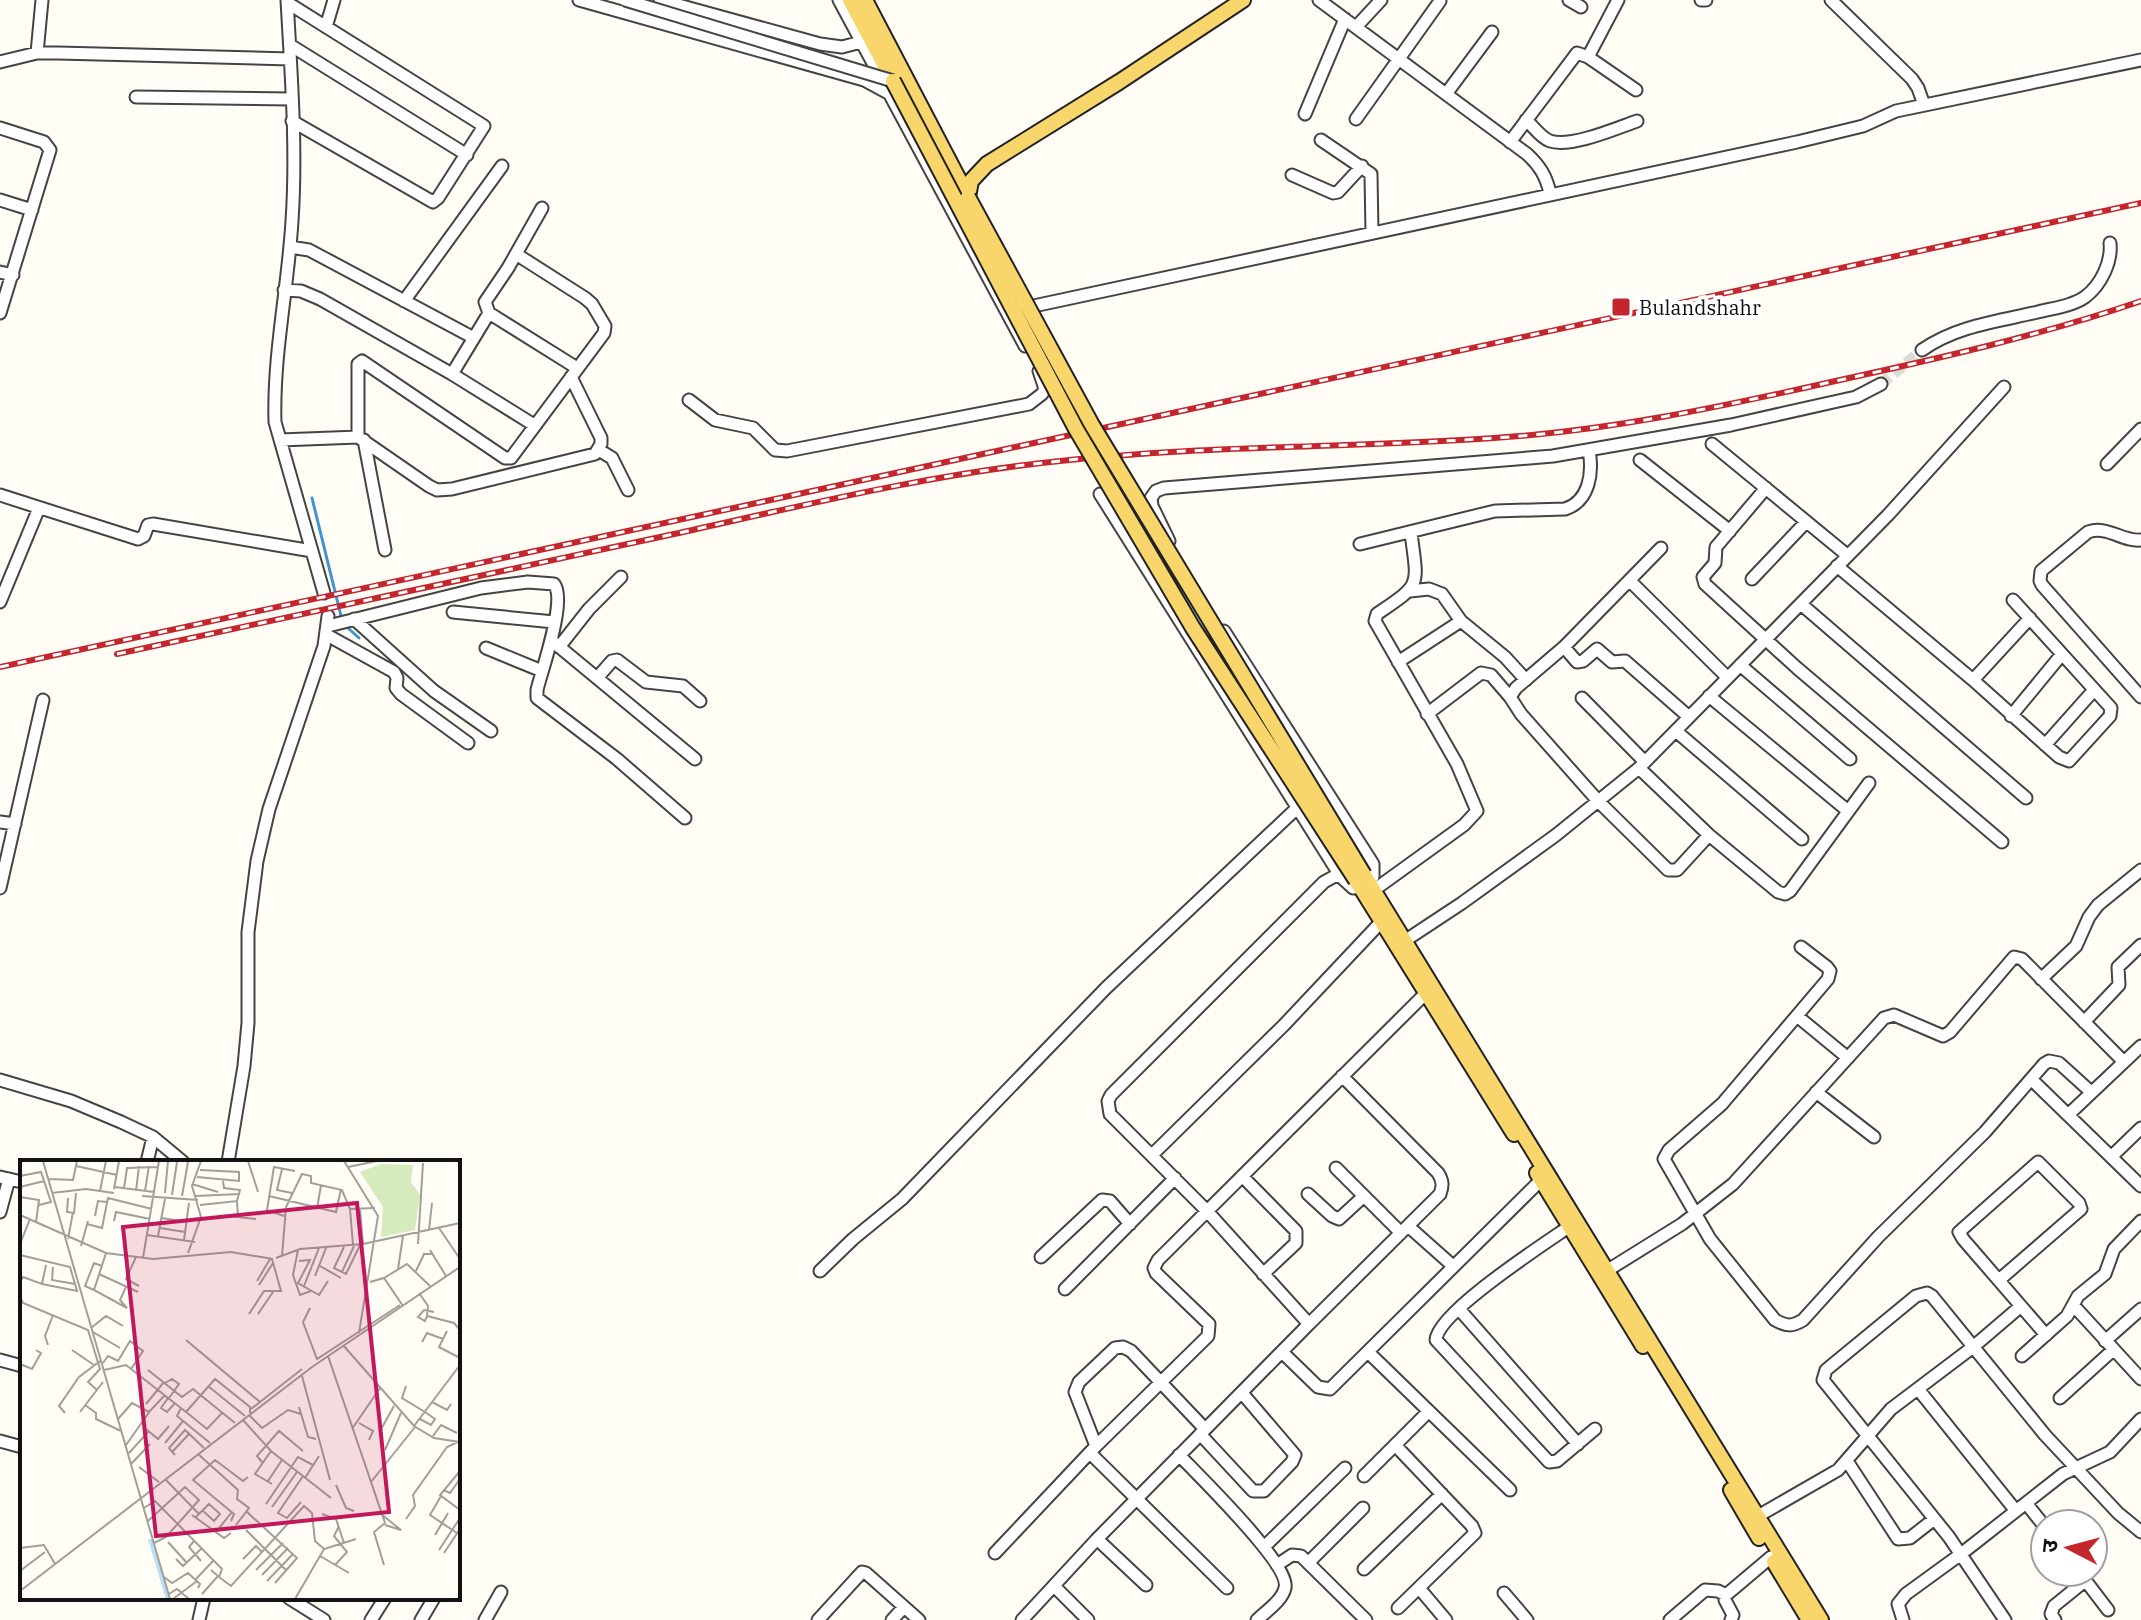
<svg xmlns="http://www.w3.org/2000/svg" width="2141" height="1620" viewBox="0 0 2141 1620" font-family="'IBM Plex Serif','Noto Sans Devanagari',serif">
	<style>
		.lines { fill: none; stroke-linecap: round; stroke-linejoin: round }
		.stream { stroke: #3f96cf; stroke-width: 3 }
		.minor-tunnel { stroke: #dbdad3; stroke-width: 11; stroke-dasharray: 11 5.5; stroke-linecap: butt }
		.minor-casing { stroke: #444; stroke-width: 15 }
		.major-casing { stroke: #222; stroke-width: 18 }
		.minor { stroke: #fff; stroke-width: 11 }
		.major { stroke: #f9d66b; stroke-width: 14 }
		.rail-casing { stroke: #c4262e; stroke-width: 6 }
		.rail { stroke: #fff; stroke-width: 3; stroke-dasharray: 9; stroke-linecap: butt }
		.minor-bridge-casing { stroke: #444; stroke-width: 15; stroke-linecap: butt }
		.major-bridge-casing { stroke: #222; stroke-width: 18; stroke-linecap: butt }
		.minor-bridge { stroke: #fff; stroke-width: 11 }
		.major-bridge { stroke: #f9d66b; stroke-width: 14 }
		.poi-dot { fill: #c4262e; stroke: #fff; stroke-width: 3 }
		.labels { text-anchor: middle; dominant-baseline: central; stroke-width: 8; stroke-linejoin: round; paint-order: stroke }
		.poi-label { font-size: 20px; fill: #111; stroke: #fff; text-anchor: start }
		.inset-river { fill: none; stroke: #b9e0f7; stroke-width: 4 }
		.inset-road { fill: none; stroke: #a09f9a; stroke-width: 2 }
		.view { fill: #c2185b; fill-opacity: 0.15; stroke: #c2185b; stroke-width: 4 }
		.inset-edge { fill: none; stroke: #111; stroke-width: 4 }
	</style>
	<rect width="100%" height="100%" fill="#fffdf5"/>
	<g class="lines">
		<path class="stream" d="M312,498L342,620
			M348,628L359,638"/>
		<path class="minor-tunnel" d="M1881,384L1922,350"/>
		<g class="minor-casing">
			<path id="minor" d="M287,0C291,73 297,148 292,221C288,288 273,355 275,422L324,593
				M579,0L864,80L888,93
				M660,0L820,44L842,47L861,42
				M839,0L1025,346
				M1319,0L1527,154C1540,166 1546,176 1550,193
				M1569,0L1581,7
				M1701,0H1706
				M1831,0L1912,79L1918,88L1924,105
				M288,3L484,126L438,198L433,202L292,121
				M326,27L334,0
				M1356,27L1381,0
				M290,45L467,155
				M37,53L42,0
				M1588,57L1618,0
				M0,62L37,53H58L290,59
				M1446,94L1492,32
				M136,97L291,99
				M1305,114L1345,19
				M1356,119L1440,1
				M1526,120C1533,126 1541,138 1550,141C1571,148 1617,128 1637,121
				M0,128L44,142L50,150L0,313
				M1321,140L1371,174L1372,233
				M1510,142L1577,53L1588,57L1636,90
				M1292,175L1333,193L1338,192L1362,166
				M0,200L32,210
				M290,247L309,250L474,338
				M0,272L13,275
				M284,290L301,291L320,299L452,374L534,425
				M404,301L502,166
				M1029,307L1797,142L1863,126L1896,111L2141,60
				M489,313L577,368
				M1922,350C1956,326 1999,321 2038,312C2054,308 2072,306 2085,297C2101,285 2112,262 2110,243
				M452,374L489,313L485,302L508,268L542,208
				M689,400L715,420L753,428L775,450L787,451L1029,404L1042,394L1045,389L1039,371
				M358,437V364L362,361L505,458H511L604,333L605,326L592,304L585,298L516,254
				M280,440L358,437L429,486L437,490L452,489L595,454L601,444V438L571,377
				M364,440L385,550
				M1712,444L1847,555
				M599,450L612,458L628,490
				M1640,460L1730,531
				M2107,464L2141,429
				M1766,488L1716,547L1715,563L1703,577L1705,584L1797,668L2002,842
				M1100,494L1341,877
				M0,495L138,539L144,536L148,525L153,524L312,551
				M2141,540C2122,542 2108,525 2088,532L2041,571L2040,581L2042,585L2141,697
				M1169,541L1152,506L1151,498L1156,491L1164,488L1553,456L1731,425L1856,397L1881,384
				M1360,544L1495,511L1565,509C1590,501 1593,472 1589,450
				M1661,548L1564,647L1516,688L1510,697L1521,714L1599,802L1668,870H1677L1709,835
				M1837,566L1973,680L2059,757L2069,761L2110,716L2111,708L2013,600
				M1752,579L1806,522
				M1630,581L1727,677
				M1410,591L1429,589L1442,594L1461,621L1505,657L1526,680
				M0,602L39,508
				M1801,604L2026,798
				M453,612L554,622
				M354,619L434,691L491,731
				M328,626L481,588L528,582L554,584C567,600 542,669 537,690V698L617,759L685,818
				M1224,631L1373,864V877L1361,887L1353,888L1341,877L1335,876L1324,882L1111,1095L1108,1101L1110,1114L1206,1210L1309,1324L1440,1194C1443,1186 1443,1181 1438,1173L1342,1076
				M327,635L394,672L397,678L396,688L401,694L468,743
				M551,640L695,759
				M559,647L589,609L621,577
				M1564,647L1577,662L1583,661L1597,649L1612,662L1625,661L1689,717
				M486,648L542,671
				M1398,662L1461,621
				M1740,665L1850,759
				M597,678L612,661L617,660L646,682L683,686L700,701
				M1973,680L2030,618
				M1709,696L1848,811
				M1582,698L1645,762
				M1427,714L1481,673L1491,675L1510,697
				M2011,716L2062,654
				M1677,732L1802,839
				M2045,745L2094,690
				M1639,768L1709,835L1778,892L1785,894L1790,891L1869,783
				M0,822L15,824
				M0,888L43,700
				M1374,890L1464,825L1477,811L1457,764L1375,621L1377,614C1422,583 1418,588 1411,533
				M1406,940L1462,903L1556,835L1639,768L1888,515L2004,387
				M1801,947L1827,967L1830,971L1828,979L1722,1104L1669,1150L1664,1159L1710,1239L1775,1320C1786,1326 1792,1327 1803,1320L1878,1237L1985,1132L2044,1064L2049,1061L2059,1063L2091,1092
				M2041,979L2076,946L2089,917L2098,905L2141,870
				M1797,1016L1848,1058
				M2084,1022L2119,985L2118,967L2141,945
				M2031,1079L2141,1186
				M0,1080L71,1101L121,1122L153,1137L183,1162
				M1816,1092L1874,1137
				M2069,1114L2141,1046
				M1152,1155L1284,1025L1382,921
				M2112,1156L2141,1128
				M147,1162L153,1137
				M228,1162L244,1066L248,1023V932L257,861L269,809L324,646L328,616
				M1336,1168L1401,1233
				M1242,1176L1296,1231V1243L1263,1274
				M0,1177L22,1182
				M1308,1194L1332,1216L1339,1219L1364,1196
				M0,1212L9,1179
				M1408,1226L1453,1266
				M1570,1226C1544,1244 1437,1313 1436,1340L1549,1462L1557,1461L1595,1429
				M1041,1257L1102,1200L1110,1201L1130,1224
				M1608,1270L1682,1224L1733,1184L1884,1018L1894,1015L1943,1036L1950,1032L2014,957L2022,959L2124,1062
				M820,1271L853,1239L902,1199L1106,988L1297,808
				M1999,1280L2081,1209L2079,1203L2038,1162L1959,1232L1963,1239L2046,1335
				M1065,1289L1175,1178
				M2074,1306L2141,1379
				M1459,1309L1578,1444
				M2105,1341L2141,1309
				M1282,1352L1318,1387L1330,1389L1541,1180
				M1368,1352L1510,1490
				M2022,1356L2067,1316L2078,1296L2105,1274L2114,1249L2141,1221
				M0,1360L22,1366
				M1918,1389L2016,1511
				M2060,1398L2113,1350
				M1200,1434L1253,1491H1264L1292,1462L1295,1455L1242,1393
				M0,1441L22,1447
				M1395,1445L1472,1526L1475,1533L1398,1608
				M1096,1446L1075,1392L1079,1382L1115,1348L1123,1347L1131,1351L1205,1429
				M1090,1453L1227,1588
				M1179,1455C1198,1475 1291,1565 1285,1588C1282,1601 1266,1611 1257,1620
				M1847,1461L1898,1539L1910,1538L1933,1520
				M1364,1476L1429,1411
				M2026,1503L2045,1527
				M1758,1516L1838,1470L1891,1409L1973,1347L2021,1306
				M1097,1539L1146,1585
				M1264,1547L1345,1468
				M995,1553L1096,1446L1208,1336L1209,1324L1156,1273L1154,1268L1158,1260L1426,993
				M1309,1562L1363,1508
				M1277,1565L1292,1555L1301,1556L1366,1620
				M1364,1569L1442,1494
				M2079,1572L2108,1610
				M1054,1586L1088,1620
				M1419,1588L1446,1620
				M1504,1593L1527,1620
				M289,1598L324,1620
				M199,1620L204,1598
				M371,1620L385,1598
				M421,1620L434,1598
				M485,1620L501,1592
				M818,1620L862,1572L866,1573L919,1620
				M892,1620L904,1607
				M1022,1620L1097,1539L1309,1324
				M1670,1620L1705,1590L1718,1591L1726,1595
				M1731,1620L1733,1615L1725,1600L1726,1595L1771,1557
				M1903,1620L1898,1604L1906,1594L1961,1554L2063,1474L2110,1452L2141,1419
				M2005,1620L1949,1537L1823,1380L1826,1370L1916,1296L1927,1293L1932,1296L2045,1435L2118,1513L2141,1532
				M2055,1620L2051,1614L2054,1606L2086,1580"/>
		</g>
		<g class="major-casing">
			<path id="major" d="M850,0L893,81
				M865,0L968,197
				M968,197L971,181L987,164L1119,82L1243,0
				M1364,875L1821,1620
				M1356,880L1514,1134
				M1537,1173L1643,1346
				M1731,1490L1759,1538
				M1774,1562L1809,1620"/>
		</g>
		<use href="#minor" class="minor"/>
		<use href="#major" class="major"/>
		<g class="rail-casing">
			<path id="rail" d="M117,654C303,614 488,574 674,534C801,506 930,474 1060,461C1204,445 1350,448 1494,438C1607,431 1720,407 1831,382C1936,359 2039,336 2141,301
				M0,667L2141,203"/>
		</g>
		<use href="#rail" class="rail"/>
		<g class="minor-bridge-casing">
			<path id="minor-bridge" d="M625,0L893,81"/>
		</g>
		<g class="major-bridge-casing">
			<path id="major-bridge" d="M893,81L1076,429L1193,628L1356,880
				M968,197L1092,425L1364,875"/>
		</g>
		<use href="#minor-bridge" class="minor-bridge"/>
		<use href="#major-bridge" class="major-bridge"/>
	</g>
	<rect class="poi-dot" x="1611" y="297" width="20" height="20" rx="4"/>
	<g class="labels">
		<g class="poi-label">
			<text x="1639" y="307">Bulandshahr</text>
		</g>
	</g>
	<g transform="translate(20 1160)">
		<rect width="440" height="440" fill="#fffdf5"/>
		<path d="M361,4L393,5L391,22L400,35L395,70L361,77L363,47L340,12Z" fill="#d5ebbd"/>
		<path class="inset-river" d="M130,379L148,439"/>
		<path class="inset-road" d="M23,1L150,439M228,1L238,32M324,1L358,56L339,173M56,6L97,15M328,7L357,1M262,9L257,30L272,33M0,16L21,12L31,42L19,45M177,17L219,21V12L180,10M28,19L53,20L57,1M203,21L204,28L220,30L217,41M172,24L198,32M0,27L24,21M95,27L134,32M104,28L107,8L138,7M94,29L99,1M80,31L86,1M116,31L119,6M125,31L129,6M32,33L66,29L94,33M145,33L148,1M152,35L157,2M122,36L178,40M162,36L168,2M175,36L220,34M249,36L316,52L321,29M0,37L19,40L16,62M48,38L47,52L54,53L56,33M180,45L217,41L218,57M297,49L301,25M330,49L355,48M340,49L343,84M0,55L86,93L133,99L211,92L253,99M75,56L78,41L87,42M208,56L236,59M264,56L247,50L254,7L275,11M142,58L167,62M94,61L96,52L130,59M67,64L82,68L88,38L132,49M140,68L165,72M419,68L440,99M409,70L412,43M127,75L175,82M138,76L145,39M48,79L53,52M164,80L169,43M0,84L10,59M398,84L403,3M61,86L68,61M324,87L314,108L326,114L340,85M278,90L273,115L280,135L291,131M410,90L426,116M86,93L74,130L107,148L100,140L106,127M168,93L181,57L172,26L181,1M0,95L50,107L57,131L22,124M262,96L266,47L282,14L291,16V23L322,30L330,49L333,85M116,97L106,119L119,126M123,98L139,1M256,98L280,89L343,84L440,63M279,101L290,100L278,123L299,135L308,121M300,106L321,118M33,107L32,120L55,124M378,109L383,76M396,111L404,94H412M322,112L334,86M79,114L118,132M295,116L306,88M364,118L387,104L410,126M237,121L250,99M0,122L3,117L22,124L26,105M350,122L364,118L383,146M239,125L253,103M284,126L299,88M74,130L65,126L74,103L82,106M399,133L408,146L407,156L434,163L440,170M0,137L3,143L68,170L80,209L68,222L77,230M290,148L283,162L297,199L380,145M229,154L244,131H261L252,99M238,154L253,132M407,156L405,161L398,157L404,150L414,152M71,168L86,156L103,166M427,171L419,187L440,198M73,172L100,188M166,180L240,242M402,182L407,173L423,179M28,185L25,176L33,155M323,185L394,266L414,278L440,282M52,190L74,205M308,196L365,363L354,372L364,405M83,203L88,196L98,201L110,181L123,191L111,209M0,204L12,209L21,193L16,190M84,210L106,205L166,252M128,210L162,237L173,229L215,263M282,216L310,320M145,223L152,219L159,224L149,238M188,226L225,256M386,226L382,238L405,252M148,238L141,248L147,252L155,243M412,242L427,250L431,244M126,244L144,222M65,245L76,253V259L101,271M279,247L288,277L296,279M161,248L157,256L190,283M231,249L282,209M60,252L83,222M45,253L39,246L59,217L80,201M202,253L187,269L166,252L195,219L230,247V253M229,255L242,268L268,250L281,254M98,259L112,243L129,252L145,235M400,259L411,265L415,259L405,252M223,260L251,291L311,338M339,263L353,271L349,280M394,266L440,205M126,269L138,279L149,266M332,269L360,228M360,271L374,246M413,276L421,265L437,273M145,283L163,261M106,285L130,251M365,290L381,253M251,291L235,314L252,324M152,292L170,273M109,293L129,271M178,294L218,330L217,339L229,348L216,365M155,295L149,288L165,270L184,288M242,302L237,296L259,271L283,291M111,304L130,284M119,307L139,322M440,311L420,335L440,350M285,318L299,296M145,319L179,354M248,321L262,300M351,322L395,267M316,325L326,348L334,351M423,330L430,333L440,319M421,336L410,355L437,373M281,342L267,358L258,353L283,316M246,344L278,297L293,305M252,347L277,312M124,348L135,341L202,409L199,417L211,426L284,346L292,353L295,381L304,389M227,352L277,398L255,423M302,354L316,359L324,383M361,354L381,370L365,365M172,355L204,378L211,373M175,358L189,344L200,354L194,361L182,350M386,359L395,346L393,335L427,287L438,282M128,361L165,327L179,340L146,377L134,383M211,361L214,354L173,320L195,300L223,321L228,317M226,370L267,411M196,372L212,352M415,375L428,353M174,381L169,387L181,401M148,382L167,403M0,388L24,385L35,404M419,390L440,358M424,393L440,369M300,396L329,413M156,399L163,406L181,389M223,399L236,386L242,392M315,405L327,392L314,376L319,366M236,410L263,383M0,411L25,392M242,415L268,388M144,417L152,423L168,413L180,424L178,428M176,419L193,401M247,421L273,394M0,431L292,207L440,107M149,434L157,429L169,439M182,434L198,416L191,410M153,439L177,421M275,439L304,389L336,379"/>
		<path class="view" d="M337,43L369,352L136,376L103,67Z"/>
		<rect width="440" height="440" class="inset-edge"/>
	</g>
	<g transform="translate(2069 1548) rotate(276)"><circle r="38" fill="#ffffff" stroke="#a0a0a0" stroke-width="2"/>
	<path d="M0-6L14 30L0 20L-14 30Z" fill="#c4262e"/>
	<text y="-12" font-size="22" font-weight="bold" text-anchor="middle" fill="#111111">उ</text>
	</g>
</svg>
